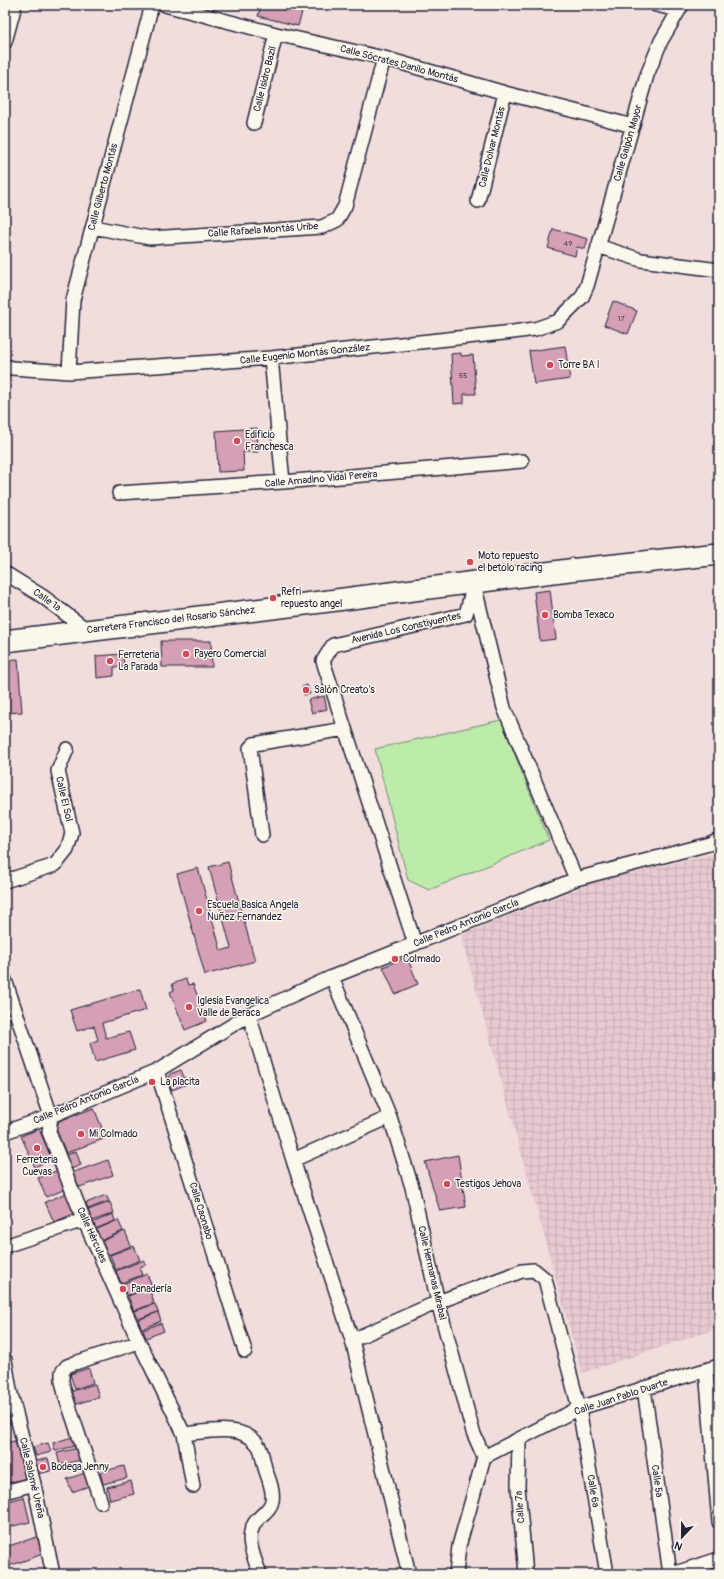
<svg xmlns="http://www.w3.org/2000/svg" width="724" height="1579" viewBox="0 0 724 1579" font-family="Pangolin,sans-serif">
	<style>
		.industrial { fill: url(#industrial-grid) }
		.grass { fill: #bdecaa; stroke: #708772 }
		.building { fill: #d59fb5; stroke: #22223b }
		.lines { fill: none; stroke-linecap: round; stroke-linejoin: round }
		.minor-casing { stroke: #22223b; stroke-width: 16 }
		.primary-casing { stroke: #22223b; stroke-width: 24 }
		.minor { stroke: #fbf7ec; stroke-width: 13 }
		.primary { stroke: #fbf7ec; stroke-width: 21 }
		.poi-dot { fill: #d1495b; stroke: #fbf7ec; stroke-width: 1.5 }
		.labels { text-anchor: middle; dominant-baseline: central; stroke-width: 3; stroke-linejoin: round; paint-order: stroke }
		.number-label { font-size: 8px; fill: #4f415a }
		.street-label { font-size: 10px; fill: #22223b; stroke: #fbf7ec }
		.poi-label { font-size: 10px; fill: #22223b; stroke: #fbf7ec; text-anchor: start }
	</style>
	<defs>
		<pattern id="industrial-grid" width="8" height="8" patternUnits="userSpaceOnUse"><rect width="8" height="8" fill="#e8cad0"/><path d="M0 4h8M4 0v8" fill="none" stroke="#c7adb4"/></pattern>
	</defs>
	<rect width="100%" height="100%" fill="#f0dddc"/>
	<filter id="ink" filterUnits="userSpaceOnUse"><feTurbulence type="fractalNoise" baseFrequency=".025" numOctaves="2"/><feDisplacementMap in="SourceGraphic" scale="8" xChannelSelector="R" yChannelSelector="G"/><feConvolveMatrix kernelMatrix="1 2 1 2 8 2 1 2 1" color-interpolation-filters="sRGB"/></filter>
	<g filter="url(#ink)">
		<path class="industrial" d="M719,853V1328L582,1373L461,935L598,880Z"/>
		<path class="grass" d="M501,720L549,840L429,890L408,880L375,749Z"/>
		<path class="building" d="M261,5H304L298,26L258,16Z
			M553,229L588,239L585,249L577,247L575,256L548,248Z
			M613,301L637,311L628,334L604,325Z
			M565,346L570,379L534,384L529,351Z
			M461,353V356L473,355L476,394H464V403L454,404L451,354Z
			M257,428L258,452H243L244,471L218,472L216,431Z
			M550,590L556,639L540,641L534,592Z
			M161,641H211L212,667H162Z
			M123,654L124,667H114V676L97,678L96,656Z
			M18,659L22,712L6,713L5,660Z
			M307,685L310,694L304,695L302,687Z
			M324,696L327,709L312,713L308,700Z
			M228,862L255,961L205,975L177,874L198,868L221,951L231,948L209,867Z
			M407,957L418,984L395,994L383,967Z
			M186,979L188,985L193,984L207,1021L185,1030L170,992L174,990L172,984Z
			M140,989L146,1010L102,1023L106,1038L129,1032L135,1050L95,1062L90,1043L98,1040L94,1026L77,1031L70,1010Z
			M181,1070L187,1084L172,1090L169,1083L170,1074Z
			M94,1108L106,1138L66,1153L56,1129L59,1121Z
			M39,1129L52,1159L35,1167L21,1136Z
			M76,1151L81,1165L71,1169L66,1155Z
			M458,1155L466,1207L440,1211L425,1162Z
			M108,1160L113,1175L77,1188L71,1173Z
			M59,1170L66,1189L46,1197L38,1178Z
			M67,1193L76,1213L54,1222L45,1202Z
			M106,1195L109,1201L88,1209L86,1203Z
			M110,1202L114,1213L92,1221L88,1210Z
			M113,1214L115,1221L95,1229L92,1223Z
			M118,1220L123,1231L100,1241L95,1230Z
			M125,1231L131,1246L108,1255L102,1241Z
			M134,1246L140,1260L116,1270L110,1255Z
			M144,1260L146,1265L139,1267L142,1275L121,1283L116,1271Z
			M147,1274L152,1286L126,1296L122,1284Z
			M149,1288L154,1303L134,1311L128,1296Z
			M155,1304L158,1312L138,1319L135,1311Z
			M158,1312L161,1321L142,1329L138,1320Z
			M161,1323L164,1331L146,1338L143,1330Z
			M89,1368L93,1383L75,1389L70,1374Z
			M95,1384L99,1397L76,1404L72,1391Z
			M7,1407L11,1423L5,1424V1408Z
			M72,1437L75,1446L55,1451L53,1443Z
			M15,1441L26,1478L5,1484V1443Z
			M48,1443L51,1452L36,1456L33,1447Z
			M78,1448L81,1460L60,1465L57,1453Z
			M48,1458L51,1471L37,1474L34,1462Z
			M124,1466L127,1478L103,1484L100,1472Z
			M85,1473L89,1486L72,1492L67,1479Z
			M131,1481L134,1494L110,1500L107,1487Z
			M24,1497L30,1522L5,1528V1502Z
			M37,1537L43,1554L9,1566L5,1553V1547Z"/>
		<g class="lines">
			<g class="minor-casing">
				<path id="minor" d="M165,5L276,34L384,58L505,93L633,126
					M656,5L678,10
					M5,42L15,5
					M254,123L276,34
					M478,201L505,93
					M93,227L150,238L322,227L337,220L345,206L384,58
					M598,246L641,260L719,270
					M271,358L283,482
					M5,366L12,368L69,372L271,358L513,332L535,329L558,321L582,297L587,286L647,75L661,41L682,5
					M69,372L73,300L152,5
					M119,493L283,482L522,461
					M5,573L42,596L87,630
					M474,584L504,708L576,879
					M262,835L250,748L254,744L345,729
					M5,881L55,865L67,850L72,833L58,771L67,749
					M415,944L323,661L333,645L466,614L474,583
					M332,977L390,1117L412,1187L438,1302L473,1432L484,1457L459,1546L456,1574
					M5,980L51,1116L49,1132L84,1220L139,1342L184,1434L193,1486
					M249,1015L293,1160L352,1340L409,1574
					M157,1071L245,1351
					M5,1132L51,1116L157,1071L249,1015L332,977L576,879L709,844L719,839
					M293,1160L390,1117
					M5,1246L84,1220
					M352,1340L438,1302L522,1271L534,1270L545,1279L579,1408L607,1574
					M5,1360L10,1390L34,1484L53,1574
					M706,1370L719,1522
					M644,1388L670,1574
					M184,1434C207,1432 243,1423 258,1445C262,1450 263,1461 265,1468C268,1478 274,1490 272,1501C270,1510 263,1513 257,1520C243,1536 254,1557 260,1574
					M519,1440L518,1487L526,1574
					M484,1457L579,1408L719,1366
					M5,1492L34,1484
					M101,1502L65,1394L62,1381V1372L67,1366L75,1363L139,1342
					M672,1574L719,1559"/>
			</g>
			<g class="primary-casing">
				<path id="primary" d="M5,641L313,603L569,570L719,554"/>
			</g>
			<use href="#minor" class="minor"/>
			<use href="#primary" class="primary"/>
		</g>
	</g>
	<g class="poi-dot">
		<circle cx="550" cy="365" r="4"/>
		<circle cx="237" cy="441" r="4"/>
		<circle cx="470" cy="562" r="4"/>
		<circle cx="273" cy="598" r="4"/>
		<circle cx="545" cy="615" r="4"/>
		<circle cx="186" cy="654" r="4"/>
		<circle cx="110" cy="661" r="4"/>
		<circle cx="306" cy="690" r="4"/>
		<circle cx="199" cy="911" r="4"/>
		<circle cx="395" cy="959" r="4"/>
		<circle cx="189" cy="1007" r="4"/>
		<circle cx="152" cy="1082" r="4"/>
		<circle cx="81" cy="1134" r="4"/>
		<circle cx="37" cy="1148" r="4"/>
		<circle cx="447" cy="1184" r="4"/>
		<circle cx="123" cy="1289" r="4"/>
		<circle cx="43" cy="1467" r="4"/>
	</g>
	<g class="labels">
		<g class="number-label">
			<text x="568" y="243">49</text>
			<text x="621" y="318">17</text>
			<text x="463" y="375">55</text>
		</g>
		<g class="street-label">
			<text transform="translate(399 64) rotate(15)">Calle Sócrates Danilo Montás</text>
			<text transform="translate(265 79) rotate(-76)">Calle Isidro Bazil</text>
			<text transform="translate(628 143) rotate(-74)">Calle Galpón Mayor</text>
			<text transform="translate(492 147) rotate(-76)">Calle Dolvar Montás</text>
			<text transform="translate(103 187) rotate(-75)">Calle Gilberto Montás</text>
			<text transform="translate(263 230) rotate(-4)">Calle Rafaela Montás Uribe</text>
			<text transform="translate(305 354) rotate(-6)">Calle Eugenio Montás González</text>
			<text transform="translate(321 479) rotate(-5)">Calle Amadino Vidal Pereira</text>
			<text transform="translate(47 600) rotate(35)">Calle 1ª</text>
			<text transform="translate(171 620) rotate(-7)">Carretera Francisco del Rosario Sánchez</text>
			<text transform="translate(406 628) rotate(-13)">Avenida Los Constiyuentes</text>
			<text transform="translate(64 799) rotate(77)">Calle El Sol</text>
			<text transform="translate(466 923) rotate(-22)">Calle Pedro Antonio García</text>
			<text transform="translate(86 1100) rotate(-22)">Calle Pedro Antonio García</text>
			<text transform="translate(201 1211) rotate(73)">Calle Caonabo</text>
			<text transform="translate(92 1235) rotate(66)">Calle Hércules</text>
			<text transform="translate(432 1273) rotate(77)">Calle Hermanas Mirabal</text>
			<text transform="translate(621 1397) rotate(-18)">Calle Juan Pablo Duarte</text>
			<text transform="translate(32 1478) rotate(77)">Calle Salomé Ureña</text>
			<text transform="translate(657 1481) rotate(82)">Calle 5ª</text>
			<text transform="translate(593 1491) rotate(80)">Calle 6ª</text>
			<text transform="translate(520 1507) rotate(-95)">Calle 7ª</text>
		</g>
		<g class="poi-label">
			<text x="558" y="365">Torre BA I</text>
			<text x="245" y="435">Edificio<tspan x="245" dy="12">Franchesca</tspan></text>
			<text x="478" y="556">Moto repuesto<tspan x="478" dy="12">el betolo racing</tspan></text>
			<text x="281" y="592">Refri<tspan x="281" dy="12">repuesto angel</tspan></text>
			<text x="553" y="615">Bomba Texaco</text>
			<text x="194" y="654">Payero Comercial</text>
			<text x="118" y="655">Ferreteria<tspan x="118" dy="12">La Parada</tspan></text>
			<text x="314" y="690">Salón Creato's</text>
			<text x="207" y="905">Escuela Basica Angela<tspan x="207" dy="12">Nuñez Fernandez</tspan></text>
			<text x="403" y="959">Colmado</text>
			<text x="197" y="1001">Iglesia Evangelica<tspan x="197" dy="12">Valle de Beraca</tspan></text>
			<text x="160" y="1082">La placita</text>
			<text x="89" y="1134">Mi Colmado</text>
			<text x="37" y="1160" text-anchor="middle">Ferreteria<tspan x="37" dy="12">Cuevas</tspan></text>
			<text x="455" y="1184">Testigos Jehova</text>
			<text x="131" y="1289">Panadería</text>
			<text x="51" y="1467">Bodega Jenny</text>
		</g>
	</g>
	<rect width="724" height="1579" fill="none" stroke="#fbf7ec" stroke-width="20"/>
	<rect x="10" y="10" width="704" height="1559" fill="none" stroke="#22223b" stroke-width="1.5" filter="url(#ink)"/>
	<g transform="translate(682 1537) rotate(202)" stroke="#fbf7ec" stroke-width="3" paint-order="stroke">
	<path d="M0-3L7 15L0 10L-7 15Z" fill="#22223b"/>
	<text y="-6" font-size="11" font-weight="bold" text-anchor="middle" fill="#22223b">N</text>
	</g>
</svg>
